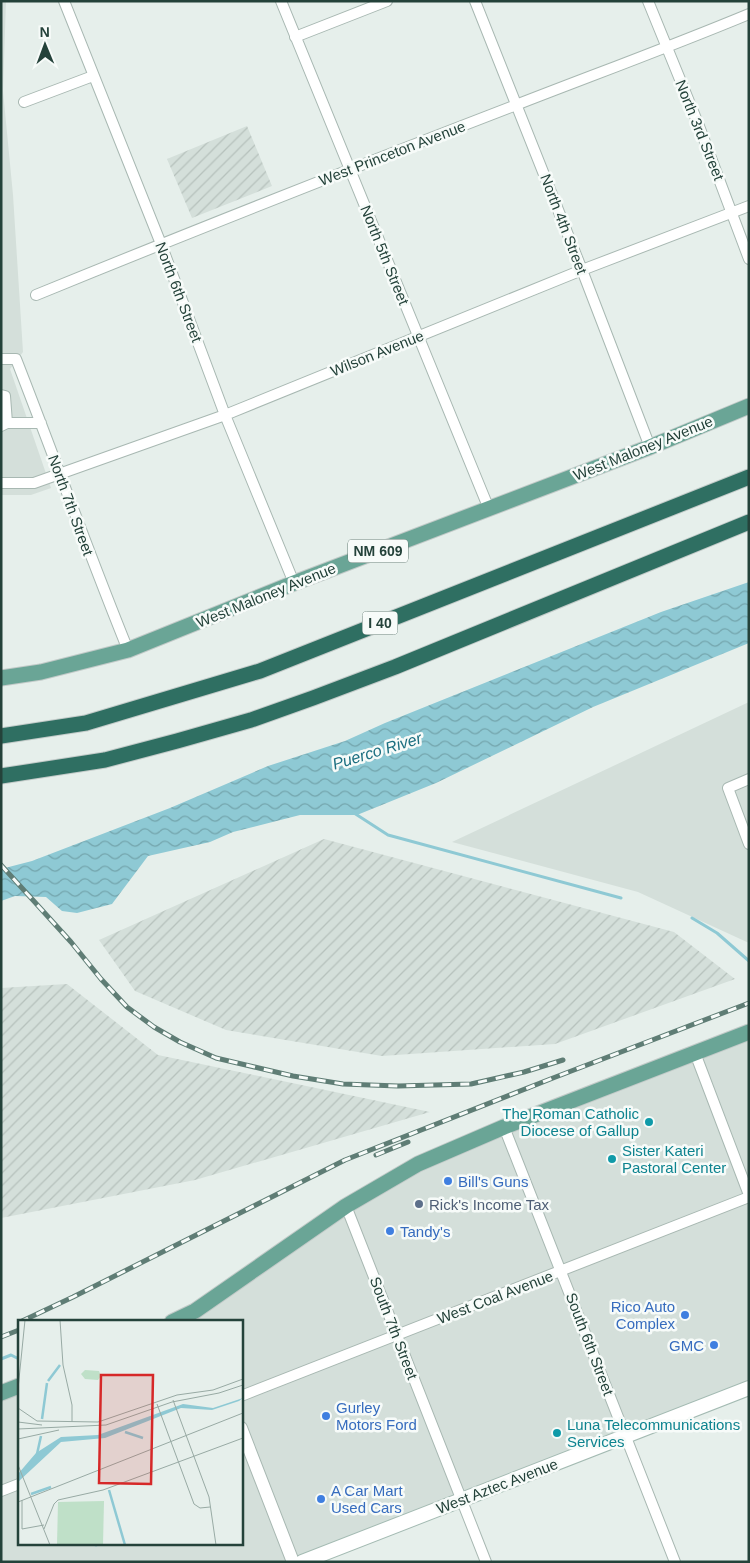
<svg xmlns="http://www.w3.org/2000/svg" width="750" height="1563" viewBox="0 0 750 1563" font-family="Helvetica,sans-serif">
	<style>
		.built { fill: #d4dfda }
		.industrial { fill: url(#industrial-furrows) }
		.water { fill: url(#water-waves) }
		.lines { fill: none; stroke-linecap: round; stroke-linejoin: round }
		.stream { stroke: #8ec9d4; stroke-width: 3 }
		.minor-casing { stroke: #a8b8b2; stroke-width: 12 }
		.tertiary-casing { stroke: #a8b8b2; stroke-width: 14 }
		.secondary-casing { stroke: #a4bbb3; stroke-width: 16 }
		.primary-casing { stroke: #c2cac8; stroke-width: 17 }
		.motorway-casing { stroke: #c2cac8; stroke-width: 17 }
		.minor { stroke: #fff; stroke-width: 10 }
		.tertiary { stroke: #fff; stroke-width: 12 }
		.secondary { stroke: #fff; stroke-width: 14 }
		.primary { stroke: #6aa596; stroke-width: 15 }
		.motorway { stroke: #2f6f62; stroke-width: 15 }
		.rail-casing { stroke: #5f7d75; stroke-width: 5 }
		.rail { stroke: #f7fbf9; stroke-width: 3; stroke-dasharray: 9; stroke-linecap: butt }
		.culture-dot { fill: #0f9aa8; stroke: #f7fbf9; stroke-width: 2 }
		.shop-dot { fill: #3f7fe0; stroke: #f7fbf9; stroke-width: 2 }
		.service-dot { fill: #5c6f8a; stroke: #f7fbf9; stroke-width: 2 }
		.labels { text-anchor: middle; dominant-baseline: central; stroke-width: 5; stroke-linejoin: round; paint-order: stroke }
		.shield { fill: #f7fbf9; stroke: #637a73; stroke-width: 1 }
		.shield-label { font-size: 14px; font-weight: bold; fill: #24423a }
		.street-label { font-size: 15px; fill: #24423a; stroke: #f7fbf9 }
		.culture-label { font-size: 15px; fill: #0d838f; stroke: #f7fbf9; text-anchor: start }
		.shop-label { font-size: 15px; fill: #366cbe; stroke: #f7fbf9; text-anchor: start }
		.service-label { font-size: 15px; fill: #4e5e75; stroke: #f7fbf9; text-anchor: start }
		.water-label { font-size: 16px; font-style: italic; fill: #1c6f80; stroke: #f7fbf9 }
		.inset-river { fill: none; stroke: #8ec9d4; stroke-width: 2.5 }
		.inset-road { fill: none; stroke: #98aaa4; stroke-width: 1 }
		.view { fill: #d62828; fill-opacity: 0.15; stroke: #d62828; stroke-width: 2.5 }
		.inset-edge { fill: none; stroke: #24423a; stroke-width: 2.5 }
	</style>
	<defs>
		<pattern id="industrial-furrows" width="10" height="10" patternUnits="userSpaceOnUse" patternTransform="scale(1.25)"><rect width="10" height="10" fill="#d4dfda"/><path d="M-1 1l2-2M0 10L10 0M9 11l2-2" fill="none" stroke="#b6c1bc"/></pattern>
		<pattern id="water-waves" width="16" height="10" patternUnits="userSpaceOnUse" patternTransform="scale(1.25)"><rect width="16" height="10" fill="#8ec9d4"/><path d="M0 5q4-4 8 0t8 0" fill="none" stroke="#74a5ad"/></pattern>
	</defs>
	<rect width="100%" height="100%" fill="#e6efeb"/>
	<path class="built" d="M1,1H6L3,91L13,195L23,352L10,369L51,488L31,495H1Z
		M749,702V943L638,892L452,842Z
		M749,1032V1388L302,1562H1V1393L19,1386V1544H241V1322H172L418,1164Z"/>
	<path class="industrial" d="M247,126L272,186L192,218L167,159Z
		M324,839L674,932L735,979L555,1044L382,1056L226,1030L135,991L99,940Z
		M67,984L158,1055L430,1112L195,1180L1,1218V988Z"/>
	<path class="water" d="M749,582V643L593,707L436,783L357,815H300L233,832L210,842L148,856L112,904L77,913L62,911L46,897L15,896L1,901V869L32,861L170,808L268,766L345,741L385,723L661,612Z"/>
	<g class="lines">
		<path class="stream" d="M354,813L388,835L621,898
			M692,918L717,933L749,961
			M1,1359L11,1355L19,1359
			M96,1544V1545"/>
		<g class="minor-casing">
			<path id="minor" d="M64,1L161,244L225,415L294,583
				M281,1L489,509
				M475,1L582,270L650,447
				M648,1L699,126L749,259
				M295,37L387,1
				M24,102L93,76
				M36,295C195,230 355,167 516,105C593,75 672,46 749,14
				M1,359H16C54,456 89,554 128,650
				M1,395L5,396L7,423
				M1,426L7,423H41
				M1,483H34L225,415L582,270L749,206
				M749,779L728,788L749,844
				M695,1053L749,1195
				M504,1127L675,1562
				M346,1206L486,1562
				M241,1396L749,1197
				M1,1491L19,1484"/>
		</g>
		<g class="tertiary-casing">
			<path id="tertiary" d="M241,1428L293,1562"/>
		</g>
		<g class="secondary-casing">
			<path id="secondary" d="M302,1562L749,1388"/>
		</g>
		<g class="primary-casing">
			<path id="primary" d="M1,678L41,672L128,650L294,583L650,447L749,406
				M172,1322L195,1311L346,1206L418,1164L504,1127L749,1032
				M1,1393L19,1386"/>
		</g>
		<g class="motorway-casing">
			<path id="motorway" d="M1,736L86,723L260,671L749,477
				M1,776L105,760L177,741L251,720L313,698L395,667L749,522"/>
		</g>
		<use href="#minor" class="minor"/>
		<use href="#tertiary" class="tertiary"/>
		<use href="#secondary" class="secondary"/>
		<use href="#primary" class="primary"/>
		<use href="#motorway" class="motorway"/>
		<g class="rail-casing">
			<path id="rail" d="M1,865L71,942L101,979L127,1007L154,1027L180,1042L216,1058L293,1076L343,1084L398,1086L471,1084L524,1072L563,1060
				M376,1155L408,1142
				M20,1322L73,1297L345,1160L553,1078L749,1003
				M1,1337L19,1330"/>
		</g>
		<use href="#rail" class="rail"/>
	</g>
	<g class="culture-dot">
		<circle cx="649" cy="1122" r="5"/>
		<circle cx="612" cy="1159" r="5"/>
		<circle cx="557" cy="1433" r="5"/>
	</g>
	<g class="shop-dot">
		<circle cx="448" cy="1181" r="5"/>
		<circle cx="390" cy="1231" r="5"/>
		<circle cx="685" cy="1315" r="5"/>
		<circle cx="714" cy="1345" r="5"/>
		<circle cx="326" cy="1416" r="5"/>
		<circle cx="321" cy="1499" r="5"/>
	</g>
	<circle class="service-dot" cx="419" cy="1204" r="5"/>
	<g class="labels">
		<g class="shield">
			<rect x="348" y="539.5" width="60" height="23" rx="4"/>
			<rect x="362.5" y="611.5" width="35" height="23" rx="4"/>
		</g>
		<g class="shield-label">
			<text x="378" y="551">NM 609</text>
			<text x="380" y="623">I 40</text>
		</g>
		<g class="street-label">
			<text transform="translate(700 130) rotate(68)">North 3rd Street</text>
			<text transform="translate(392 153) rotate(-21)">West Princeton Avenue</text>
			<text transform="translate(564 224) rotate(69)">North 4th Street</text>
			<text transform="translate(385 255) rotate(68)">North 5th Street</text>
			<text transform="translate(179 292) rotate(69)">North 6th Street</text>
			<text transform="translate(377 353) rotate(-22)">Wilson Avenue</text>
			<text transform="translate(643 448) rotate(-22)">West Maloney Avenue</text>
			<text transform="translate(71 505) rotate(70)">North 7th Street</text>
			<text transform="translate(266 595) rotate(-22)">West Maloney Avenue</text>
			<text transform="translate(495 1297) rotate(-21)">West Coal Avenue</text>
			<text transform="translate(394 1328) rotate(69)">South 7th Street</text>
			<text transform="translate(590 1344) rotate(69)">South 6th Street</text>
			<text transform="translate(497 1486) rotate(-21)">West Aztec Avenue</text>
		</g>
		<g class="culture-label">
			<text x="639" y="1113" text-anchor="end">The Roman Catholic<tspan x="639" dy="17">Diocese of Gallup</tspan></text>
			<text x="622" y="1150">Sister Kateri<tspan x="622" dy="17">Pastoral Center</tspan></text>
			<text x="567" y="1424">Luna Telecommunications<tspan x="567" dy="17">Services</tspan></text>
		</g>
		<g class="shop-label">
			<text x="458" y="1181">Bill's Guns</text>
			<text x="400" y="1231">Tandy's</text>
			<text x="675" y="1306" text-anchor="end">Rico Auto<tspan x="675" dy="17">Complex</tspan></text>
			<text x="704" y="1345" text-anchor="end">GMC</text>
			<text x="336" y="1407">Gurley<tspan x="336" dy="17">Motors Ford</tspan></text>
			<text x="331" y="1490">A Car Mart<tspan x="331" dy="17">Used Cars</tspan></text>
		</g>
		<g class="service-label">
			<text x="429" y="1204">Rick's Income Tax</text>
		</g>
		<g class="water-label">
			<text transform="translate(377 751) rotate(-17)">Puerco River</text>
		</g>
	</g>
	<g transform="translate(18 1320)">
		<rect width="225" height="225" fill="#e6efeb"/>
		<path d="M67,50L81,51L83,56L80,60L67,59L63,54Z" fill="#bfe0c8"/>
		<path d="M86,181L85,225H39L40,182Z" fill="#bfe0c8"/>
		<path d="M225,78L221,81L194,90L163,88L87,118L43,122L0,162V154L18,133L43,117L80,115L165,84L195,88Z" fill="#8ec9d4"/>
		<path class="inset-river" d="M30,61L42,45M24,99L29,63M107,112L125,118M19,134L23,116M91,170L107,225M13,174L33,167"/>
		<path class="inset-road" d="M42,0L45,45L54,85V102M0,69L7,0M155,80L191,177L198,225M139,84L176,184L182,188L192,187M0,88L19,101L80,102L159,75L195,70L225,59M0,102L24,105M0,109L88,105L154,82L201,73L225,65M0,119L41,110M0,145L32,225M4,180V209L26,205M0,182L225,93M26,209L36,184L40,180L85,170L225,118"/>
		<path class="view" d="M83,55H135L133,164L81,163Z"/>
		<rect width="225" height="225" class="inset-edge"/>
	</g>
	<rect width="750" height="1563" fill="none" stroke="#24423a" stroke-width="5"/>
	<g transform="translate(45 45) rotate(359)" stroke="#f7fbf9" stroke-width="4" paint-order="stroke">
	<path d="M0-4L9 19L0 12L-9 19Z" fill="#24423a"/>
	<text y="-8" font-size="14" font-weight="bold" text-anchor="middle" fill="#24423a">N</text>
	</g>
</svg>
